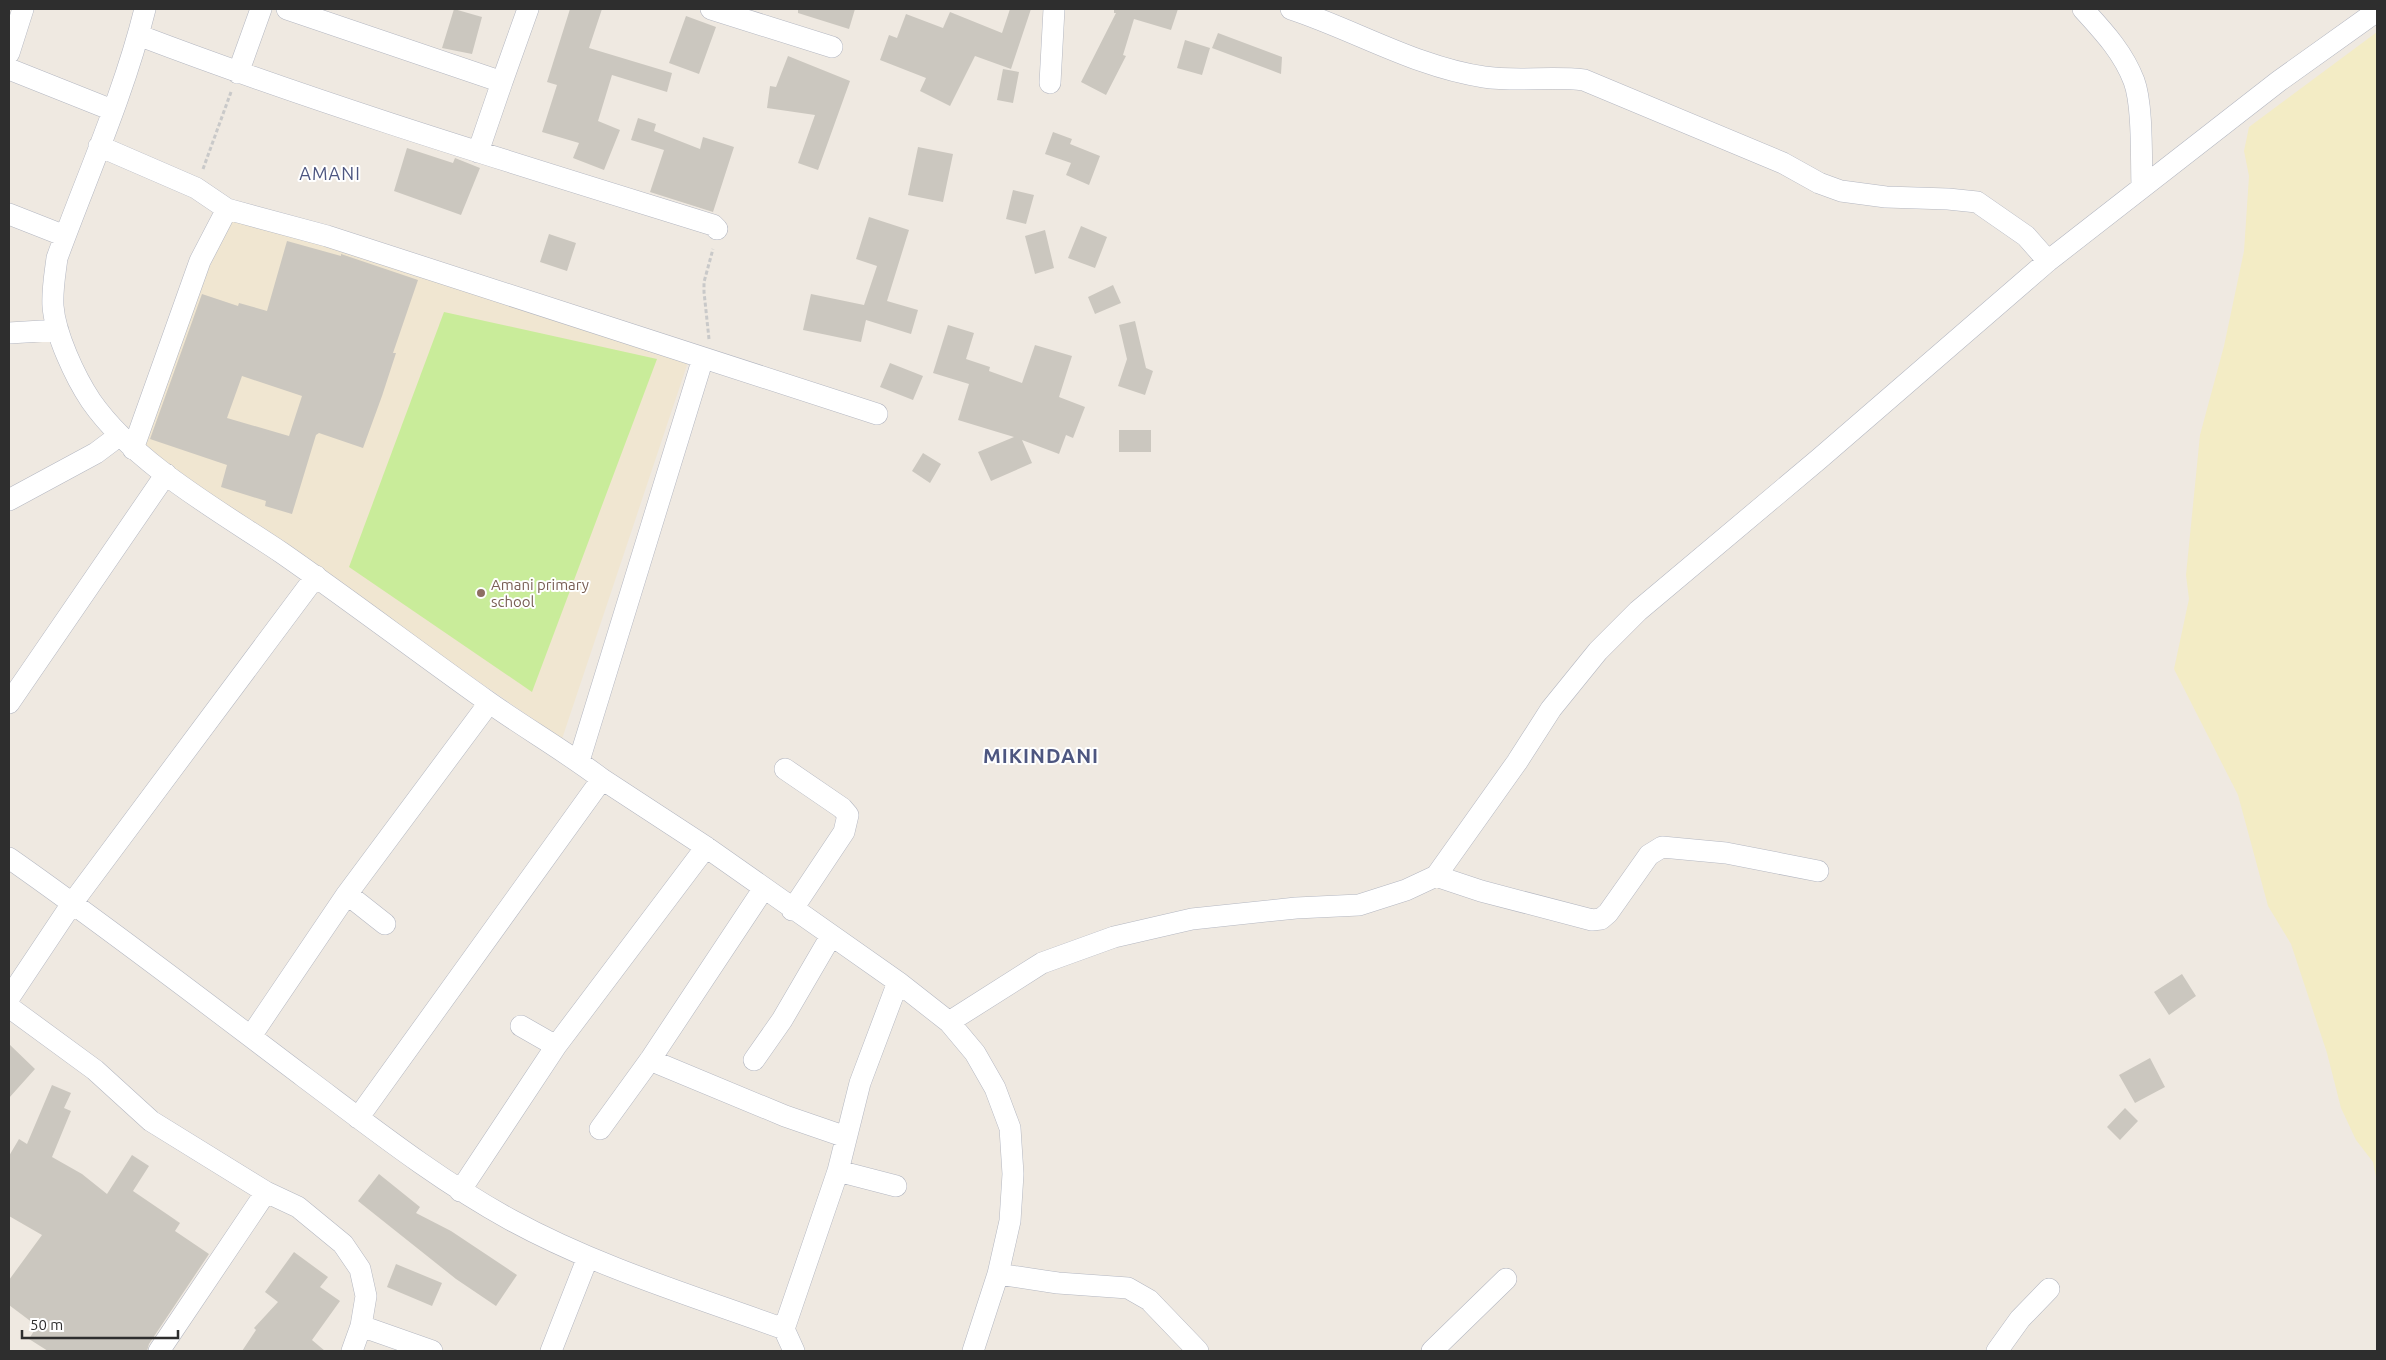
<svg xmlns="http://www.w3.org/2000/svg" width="2386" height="1360" viewBox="0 0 2386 1360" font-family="Ubuntu,sans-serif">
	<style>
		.education { fill: #f0e6d1 }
		.sand { fill: #f3ecc5 }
		.pitch { fill: #c9ec9a }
		.building { fill: #cbc7bf; fill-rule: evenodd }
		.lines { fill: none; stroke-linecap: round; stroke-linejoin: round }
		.minor-casing { stroke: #b4b7c1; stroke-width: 22 }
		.path { stroke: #c9c9c9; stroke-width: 3; stroke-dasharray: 4 2.5; stroke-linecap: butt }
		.minor { stroke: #fff; stroke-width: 21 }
		.education-dot { fill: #8d6e63; stroke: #fff; stroke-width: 2 }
		.labels { text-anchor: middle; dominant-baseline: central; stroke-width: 4; stroke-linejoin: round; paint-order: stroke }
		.education-label { font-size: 15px; fill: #785e54; stroke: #fff; text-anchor: start }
		.quarter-label { font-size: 18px; letter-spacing: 1px; fill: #4d5680; stroke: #fff }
		.district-label { font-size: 20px; font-weight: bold; letter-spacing: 1px; fill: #4d5680; stroke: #fff }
	</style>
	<rect width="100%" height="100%" fill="#efe9e1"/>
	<path class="education" d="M229,217L267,224L688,362L562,739L139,447Z"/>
	<path class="sand" d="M2377,32V1182L2373,1162L2356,1140L2341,1108L2327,1053L2291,944L2268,906L2238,795L2174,669L2189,599L2186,575L2200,435L2224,346L2244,251L2249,176L2244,151L2249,127Z"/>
	<path class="pitch" d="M444,312L657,359L532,692L349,567Z"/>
	<path class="building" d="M454,9L482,17L472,54L442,48Z
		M570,9H602L589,48L672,73L667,92L612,75L598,121L620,130L604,170L573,158L579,143L542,132L557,85L547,82Z
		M798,9H855L849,29L798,13Z
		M1010,9H1031L1011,69L975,56L950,106L920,91L926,78L880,60L889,35L897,38L906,14L943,28L950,12L1002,33Z
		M1114,9H1178L1171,30L1134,19L1123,55L1126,56L1106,95L1081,82L1116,13H1114Z
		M686,16L716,27L699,74L669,63Z
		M1218,33L1282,57L1281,74L1212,48Z
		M1185,40L1210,48L1202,75L1177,68Z
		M788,56L850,81L818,170L798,163L815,115L767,108L770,86L776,87Z
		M1003,69L1019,72L1013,103L997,100Z
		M638,118L656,124L654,131L700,149L703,137L734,147L713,212L650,192L664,150L631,140Z
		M1053,132L1072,139L1070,144L1100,156L1089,185L1066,175L1071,163L1045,154Z
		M918,147L953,154L943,202L908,195Z
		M407,148L453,163L455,158L480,168L461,215L394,191Z
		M1013,190L1034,195L1026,224L1006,219Z
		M869,217L909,230L887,301L918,310L911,334L866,320L861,342L803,330L811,294L864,305L877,266L856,259Z
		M1081,226L1107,237L1095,268L1068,258Z
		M1045,230L1054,268L1035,274L1025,236Z
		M549,234L576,243L567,271L540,262Z
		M287,241L341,256V254L418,280L393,353H396L382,396L363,448L319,433L316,435L292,514L265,506L266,501L221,487L227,465L150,439L202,294L238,306L239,303L267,311ZM242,376L302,396L289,436L227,418Z
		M1113,285L1121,303L1095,314L1088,297Z
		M1135,321L1146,368L1153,371L1145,395L1118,386L1127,359L1119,325Z
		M948,325L974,333L966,359L990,367L989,371L1022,383L1035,345L1072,356L1059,397L1085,407L1073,438L1066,435L1059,454L1022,440L1032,463L991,481L978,452L1014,437L958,420L969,384L933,373Z
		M890,363L923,376L913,400L880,387Z
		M1119,430H1151V452H1119Z
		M923,453L941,464L930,483L912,471Z
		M2182,974L2196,996L2169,1015L2154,992Z
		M9,1044L35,1069L9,1098Z
		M2150,1058L2165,1087L2135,1103L2119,1075Z
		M52,1085L71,1093L64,1108L71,1111L52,1157L82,1174L107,1194L132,1155L149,1166L133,1191L180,1223L175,1231L209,1254L149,1344L147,1351H48L29,1339L37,1326L9,1305V1280L42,1235L9,1216V1156L19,1139L27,1144Z
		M2125,1108L2138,1121L2120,1140L2107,1127Z
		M379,1174L420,1207L416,1213L451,1231L517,1275L496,1306L456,1279L358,1201Z
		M294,1252L328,1277L320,1287L340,1301L312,1340L325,1351H242L256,1330L254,1328L278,1302L265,1292Z
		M396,1264L442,1283L432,1306L387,1287Z"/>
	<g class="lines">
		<g class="minor-casing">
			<path id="minor" d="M145,9C124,94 87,176 57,258C55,274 52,290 53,306C55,334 75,377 91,401C135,464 218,510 282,553C351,601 418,652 487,701C525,728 565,751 602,779L706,847L898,982L949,1022L975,1053L995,1088L1010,1128L1013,1174L1010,1221L998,1274L973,1351
				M287,9L502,82L478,152
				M711,9L832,47
				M1291,9C1355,30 1416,67 1484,77C1517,82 1551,76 1584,80L1783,163L1819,183L1841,191L1886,197L1948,199L1977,202L2026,236L2048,261
				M2083,9C2103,31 2123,52 2134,81C2143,105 2141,159 2142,186
				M138,35C327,107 520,165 713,225L717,229
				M9,53L23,9
				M9,69L112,110
				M238,73L261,9
				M502,82L528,9
				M1050,83L1054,9
				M99,146L196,188L227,209L327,236L877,414
				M9,214L65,236
				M9,333L58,330
				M133,449L200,261L227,209
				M9,500L96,453L120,435
				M9,703L166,474
				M579,761L703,358
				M785,769L842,808L848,815L844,832L792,910
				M9,858C109,928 206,1003 304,1077C371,1127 438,1180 511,1220C597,1267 693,1296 784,1329
				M1436,876L1481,891L1592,920L1601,919L1608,913L1649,855L1662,847L1726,853L1818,871
				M347,894L385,924
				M9,998L73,902L316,576
				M9,1007L95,1070L151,1121L266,1192L298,1207L343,1244L360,1269L366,1296L361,1326L352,1351
				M949,1022L1042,963L1114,937L1192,919L1296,908L1359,905L1406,890L1436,876L1517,762L1551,709L1598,651L1638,611L1819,459L2048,261L2279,81L2377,11
				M521,1026L556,1046
				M251,1036L347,894L489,703
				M650,1060L785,1116L846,1137
				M754,1060L782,1020L831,936
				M358,1118L602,779
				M600,1129L650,1060L764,888
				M838,1171L860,1083L898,982
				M460,1191L556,1046L706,847
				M998,1274L1058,1283L1128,1288L1149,1300L1198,1351
				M361,1326L432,1351
				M159,1351L266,1192
				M551,1351L588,1257
				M794,1351L784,1329L838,1171L896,1186
				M1432,1351L1506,1279
				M1997,1351L2020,1319L2049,1289"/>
		</g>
		<path class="path" d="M203,169L231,92
			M709,339L704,292V282L713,249"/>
		<use href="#minor" class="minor"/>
	</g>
	<circle class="education-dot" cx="481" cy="593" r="5"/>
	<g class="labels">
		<g class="education-label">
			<text x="491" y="584">Amani primary<tspan x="491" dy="17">school</tspan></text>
		</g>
		<g class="quarter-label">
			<text x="330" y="173">AMANI</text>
		</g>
		<g class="district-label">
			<text x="1041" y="755">MIKINDANI</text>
		</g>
	</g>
	<rect width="2386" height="1360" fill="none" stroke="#2e2e2e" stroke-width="20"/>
	<path d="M22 1330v8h156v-8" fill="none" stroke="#2e2e2e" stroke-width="2.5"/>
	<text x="30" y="1330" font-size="15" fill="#2e2e2e" stroke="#ffffff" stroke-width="4" paint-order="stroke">50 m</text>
</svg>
